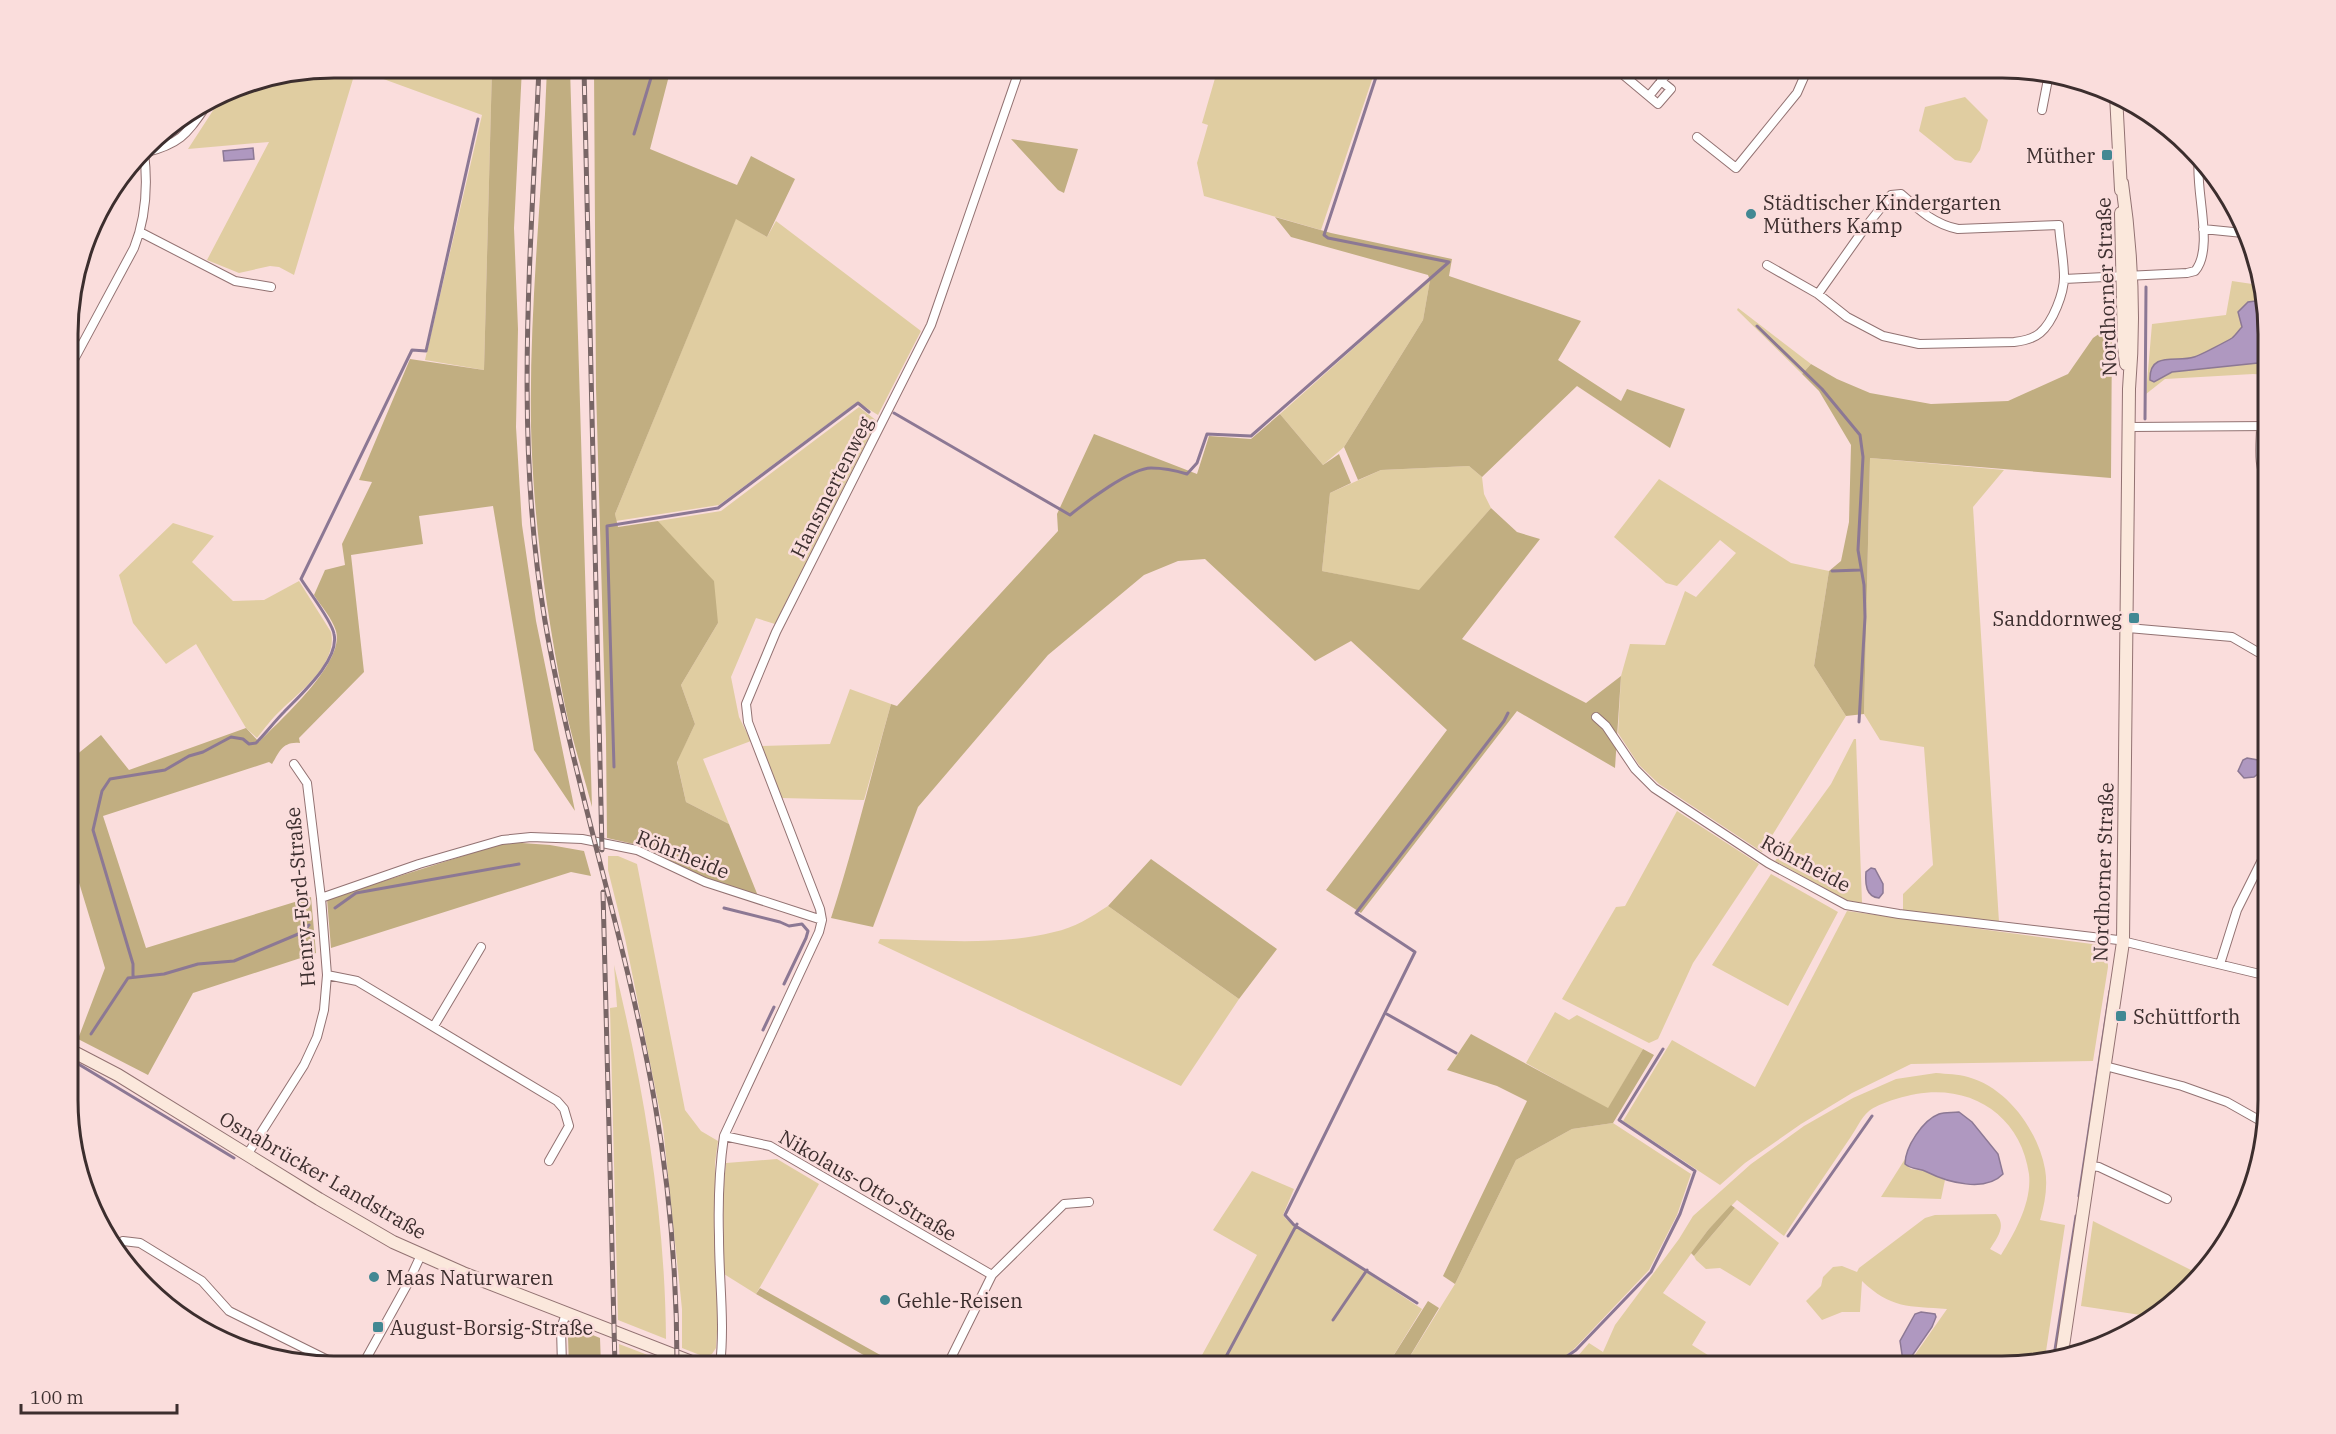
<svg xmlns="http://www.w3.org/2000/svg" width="2336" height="1434" viewBox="0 0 2336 1434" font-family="'IBM Plex Serif',serif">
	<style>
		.green { fill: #e0cda1 }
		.forest { fill: #c1ae81 }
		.water { fill: #af98c0; stroke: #8c7894; stroke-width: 1.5 }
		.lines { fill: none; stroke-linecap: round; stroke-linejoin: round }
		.stream { stroke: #8c7894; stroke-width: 3 }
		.street-casing { stroke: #927272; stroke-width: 10 }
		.secondary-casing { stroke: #927272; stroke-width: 14 }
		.street { stroke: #fff; stroke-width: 8 }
		.secondary { stroke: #fbe8dc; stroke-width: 12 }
		.rail-casing { stroke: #796666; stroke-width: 5 }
		.rail { stroke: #fadddc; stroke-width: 3; stroke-dasharray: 9; stroke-linecap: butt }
		.poi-dot { fill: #428893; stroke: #fadddc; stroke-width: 2 }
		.labels { text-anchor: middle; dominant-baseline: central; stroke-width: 5; stroke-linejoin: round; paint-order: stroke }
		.poi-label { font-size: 20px; fill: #3c2e2e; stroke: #fadddc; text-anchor: start }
		.street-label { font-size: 20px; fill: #3c2e2e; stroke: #fadddc }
		.rim { fill: none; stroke: #3c2e2e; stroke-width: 3 }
	</style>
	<rect width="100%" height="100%" fill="#fadddc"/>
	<path class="green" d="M334,68H492L484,370L425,360L482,115L356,69L294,275L279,267L270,266L239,273L207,260L269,142L188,149L225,92L232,88Z
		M1218,68H1376L1321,230L1204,196L1197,163L1208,125L1202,123Z
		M1965,97L1988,120L1980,150L1971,163L1955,160L1919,131L1925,107Z
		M736,218L767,237L776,221L921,331L878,415L857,402L719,505L616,521L615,514Z
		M1430,280L1423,320L1344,447L1323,465L1280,414Z
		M2232,281L2259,285L2268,316V375L2253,374L2165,379L2146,394L2152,324L2226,315Z
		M1738,308L1811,364L1802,374L1737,310Z
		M859,407L877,421L775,624L756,618L731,677L739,717L751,741L703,759L729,824L686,802L677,761L695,724L681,685L718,623L658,521L721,511Z
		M1870,458L2004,470L1973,507L1999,922L1903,910V894L1933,865L1924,747L1880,740L1864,714Z
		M1469,466L1482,477L1484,494L1491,508L1419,591L1322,571L1330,493L1381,470Z
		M1659,479L1791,563L1829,571L1814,666L1846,716L1762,852L1659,784L1639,765L1618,733L1621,676L1630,644L1665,645L1685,591L1696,597L1736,553L1720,540L1677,586L1666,583L1614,537Z
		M173,523L214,536L192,562L233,601L264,600L299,581L331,632C338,663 301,691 281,710C272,718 264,729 257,738L246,728L196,644L166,664L133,623L119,575Z
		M850,689L891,704L864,800L781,798L760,746L830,744Z
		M1854,739H1856L1862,903L1848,901L1775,861L1831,784Z
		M1677,811L1759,864L1693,963L1658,1039L1649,1043L1562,999L1616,907L1625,906Z
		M608,856H618L637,864L685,1110L701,1131L718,1141L715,1163L718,1316L716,1348L712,1354L705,1357L682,1348V1309L663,1127L625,938L608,870Z
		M1771,874L1838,912L1788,1006L1712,965Z
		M1108,906L1239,999L1181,1086L878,943L880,939C937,940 998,946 1054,932C1074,928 1091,917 1108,906Z
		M1847,911L2107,946L2108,967L2093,1061L1911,1064L1852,1093L1801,1124L1745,1163L1720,1185L1623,1121L1672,1040L1755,1087Z
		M614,965C644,1088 665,1213 666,1339L618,1320L610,1008L617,1007Z
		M1555,1012L1569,1020L1577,1015L1643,1049L1608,1109L1526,1063Z
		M1936,1073C1947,1074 1958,1074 1968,1077C2008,1088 2038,1131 2045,1169C2048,1186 2045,1203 2040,1220L2065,1225L2045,1358L2019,1366H1907L1947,1309C1909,1306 1891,1309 1862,1281L1860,1312H1842L1822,1320L1806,1301L1821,1286L1823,1277L1833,1267L1842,1266L1857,1272L1859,1268L1925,1218L1935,1215L1996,1214C2007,1226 1997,1238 1990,1249L2001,1255C2015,1232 2032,1202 2029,1174C2021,1116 1972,1084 1916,1094C1904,1096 1879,1103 1869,1111C1861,1117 1855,1132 1848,1141C1827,1172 1805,1204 1784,1236L1737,1200L1708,1230L1663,1293L1706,1322L1692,1345L1714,1359L1709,1366H1563L1577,1357L1589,1343L1603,1352L1615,1325L1679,1239L1693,1216L1751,1164L1804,1126L1853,1098L1896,1079Z
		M1613,1123L1691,1174L1677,1215L1649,1270L1575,1348L1563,1358L1549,1366H1404L1455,1284L1516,1160L1572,1129Z
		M777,1159L819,1184L756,1294L724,1274L723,1193L726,1163Z
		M1905,1159V1164L1911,1169L1924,1171L1945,1180L1941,1199L1881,1197Z
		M1252,1171L1294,1189L1283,1215L1286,1219L1422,1309L1387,1366H1196L1257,1255L1213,1230Z
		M1735,1208L1779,1243L1750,1286L1720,1268L1706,1269L1696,1260L1694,1256Z
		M2093,1221L2201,1275L2190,1289L2154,1317L2081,1306Z
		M619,1344L666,1362V1366H620Z"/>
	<path class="forest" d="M492,68H522L514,228L518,329L516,427L522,525L536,621L575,811L534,750L493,506L419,516L423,544L351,555L364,672L299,738L300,743C282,741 279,753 272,764L269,762L103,816L146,948L311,897L316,953L193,993L148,1075L78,1039L105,968L70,853V760L101,735L129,770L246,728L259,742C280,720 345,663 336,631C332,618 321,606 314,595L325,570L345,565L342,544L372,482L359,480L410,359L484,370Z
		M547,68H570L592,807C583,772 571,737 564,701C546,611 533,518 531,426C529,306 543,187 547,68Z
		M594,68H671L650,149L737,185L751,156L795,179L767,237L736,219L615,514L618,527L658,521L714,581L718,623L681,685L695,724L677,762L686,802L729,824L758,896L708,879L638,845L607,838L606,739L596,388Z
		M1011,139L1078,149L1064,193L1058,190Z
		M1275,217L1331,233L1452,259L1449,276L1581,321L1558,360L1621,401L1627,389L1685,409L1670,448L1577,386L1482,477L1469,466L1381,470L1358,480L1344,447L1423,320L1430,280L1428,275L1291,237Z
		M2112,325L2111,478L1870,458L1864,714L1846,716L1814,666L1829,571L1841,561L1849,522L1851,445L1819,391L1802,374L1811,364L1837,379L1870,393L1931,404L2008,401L2068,374L2093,338Z
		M1280,414L1323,465L1339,454L1351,483L1330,493L1322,571L1419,590L1491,508L1517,532L1540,539L1462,639L1586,703L1621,676L1615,768L1517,711L1361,913L1326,890L1447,730L1351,641L1315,661L1205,559L1178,561L1144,575L1048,655L918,807L873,927L831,918C854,847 871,775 891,704L897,706L1058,531L1057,514L1094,434L1197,474L1209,436L1251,439Z
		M507,842L550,845L584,851L591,876L571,872L331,948L327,899Z
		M1151,859L1277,949L1239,999L1108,906Z
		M1471,1034L1608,1108L1643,1049L1654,1055L1613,1123L1572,1129L1516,1160L1455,1284L1443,1276L1527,1101L1497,1086L1447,1070Z
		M1731,1205L1735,1208L1694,1256L1691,1253L1708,1230Z
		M760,1288L900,1366H883L756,1294Z
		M1428,1301L1439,1308L1404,1366H1387Z
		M578,1329L600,1338L601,1366H569L568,1337Z"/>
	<path class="water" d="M253,148L254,159L224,161L223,151Z
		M2263,300L2268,316V354L2258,363L2172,372L2154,382L2150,380C2149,350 2178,363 2194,357C2199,356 2229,340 2232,338C2236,335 2239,330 2242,327L2238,312L2248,302Z
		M2247,758L2258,760L2262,765L2259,773L2254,777L2244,778L2238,771L2243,760Z
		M1871,868L1875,869L1883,884V893L1879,898C1866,897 1865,884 1866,872Z
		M1959,1112L1972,1122L1998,1154L2003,1174C1985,1193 1947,1182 1927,1172C1919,1168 1912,1170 1905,1164C1905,1147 1923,1120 1939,1114C1945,1112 1953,1113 1959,1112Z
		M1921,1312L1935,1314L1936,1317L1932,1327L1907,1363L1903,1361L1900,1341L1915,1314Z"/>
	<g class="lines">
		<path class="stream" d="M1379,68L1324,235L1328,238L1449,262
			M634,134L654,68
			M1757,326L1822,389L1860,435L1863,457L1858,550L1864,585L1865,617L1859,722
			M894,413L1070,515C1086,502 1131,468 1151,468C1164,468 1174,470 1187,474L1197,463L1207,434L1251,436L1449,262
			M2145,419L2146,287
			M1832,571L1860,570
			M614,767L607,526L718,508L858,403L869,412
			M335,908L356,893L519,864
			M724,908L780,922L789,926L802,924L808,931L806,938L784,984
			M133,976V964L93,830L102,791L110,779L165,770L189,756L203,752L231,737L243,739L249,744L256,743C266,733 274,722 284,712C300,695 340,660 334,634C332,621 309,592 301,579L412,350L426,351L478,119
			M1385,1013L1456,1053
			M763,1030L774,1007
			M91,1034L128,978L164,974L198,964L234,961L303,932L309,925
			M70,1059L234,1158
			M2079,1196L2110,991
			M1788,1236L1872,1116
			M1417,1303L1294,1225L1285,1215L1415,952L1356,913L1504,721L1508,713
			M1333,1320L1367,1270
			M2054,1356L2076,1216
			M1221,1366L1297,1224
			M1553,1366L1576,1350L1651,1272L1680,1214L1695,1171L1619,1120L1663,1049"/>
		<g class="street-casing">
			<path id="street" d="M1615,68L1658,104L1671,89L1661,81
				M1649,96L1672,68
				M2042,110L2049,74
				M1697,137L1736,168L1797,93L1808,68
				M144,153C183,143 187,133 209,102
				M2203,229L2243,233
				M140,232L235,281L271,287
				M1767,265L1818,294L1847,317L1883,336L1919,344L2014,342C2023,341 2033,339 2040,333C2053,322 2064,293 2064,277C2064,260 2060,242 2059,225L1958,229C1934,224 1919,210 1901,194L1891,195L1864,229L1818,294
				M2064,279L2187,273L2195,271C2215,248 2194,188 2199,157
				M70,367L134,248C146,218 148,185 144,152
				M2130,427L2268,426
				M2261,427C2261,443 2257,469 2268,481
				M2128,628L2232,637L2268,658
				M1596,717L1606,726L1635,769L1654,788L1768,863L1846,905L1899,914L2118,940L2268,976
				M321,898L419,864L502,840L531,837L582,839L637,850L705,882L822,920
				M2220,964L2237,910L2268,848
				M327,975L357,981L557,1101L564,1109L569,1126L549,1161
				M434,1026L481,947
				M2105,1066L2182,1086L2227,1102L2266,1124
				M724,1136L770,1146L992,1275
				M247,1155L304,1065L317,1037L324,1010L327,975L321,898L307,783L294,764
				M2090,1166L2099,1167L2167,1199
				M123,1241L140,1243L202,1281L229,1311L340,1366
				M362,1366L408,1283L421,1255
				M562,1366L561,1328L566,1314
				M720,1366C725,1323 719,1281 719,1237C718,1203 719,1170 724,1136L819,932L822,920L820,909L748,722L746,704L776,632L931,325L1020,68
				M947,1366L992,1275L1064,1204L1089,1202"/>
		</g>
		<g class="secondary-casing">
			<path id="secondary" d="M2116,95L2121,190
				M2121,213L2124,347L2126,364
				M70,1050L118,1075L319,1199L393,1242L463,1273L702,1366
				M2062,1353L2123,942L2129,389C2135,319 2132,252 2122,183"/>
		</g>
		<use href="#street" class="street"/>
		<use href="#secondary" class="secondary"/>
		<g class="rail-casing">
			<path id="rail" d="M539,68C531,251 514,439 545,621C573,784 627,941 655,1104C670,1191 677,1278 677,1366
				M584,68L602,850
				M603,892L615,1366"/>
		</g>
		<use href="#rail" class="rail"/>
	</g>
	<g class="poi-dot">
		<rect x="2101" y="149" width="12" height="12" rx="3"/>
		<circle cx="1751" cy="214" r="6"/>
		<rect x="2128" y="612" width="12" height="12" rx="3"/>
		<rect x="2115" y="1010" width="12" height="12" rx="3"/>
		<circle cx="374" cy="1277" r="6"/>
		<circle cx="885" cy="1300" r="6"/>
		<rect x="372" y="1321" width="12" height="12" rx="3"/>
	</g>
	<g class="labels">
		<g class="poi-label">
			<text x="2095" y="155" text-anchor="end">Müther</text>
			<text x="1763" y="202">Städtischer Kindergarten<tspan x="1763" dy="23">Müthers Kamp</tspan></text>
			<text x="2122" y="618" text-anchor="end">Sanddornweg</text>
			<text x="2133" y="1016">Schüttforth</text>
			<text x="386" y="1277">Maas Naturwaren</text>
			<text x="897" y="1300">Gehle-Reisen</text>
			<text x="390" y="1327">August-Borsig-Straße</text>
		</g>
		<g class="street-label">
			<text transform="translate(2106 287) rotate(-92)">Nordhorner Straße</text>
			<text transform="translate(831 487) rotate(-63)">Hansmertenweg</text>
			<text transform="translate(683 854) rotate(22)">Röhrheide</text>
			<text transform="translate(1806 863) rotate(28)">Röhrheide</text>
			<text transform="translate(2103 872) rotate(-88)">Nordhorner Straße</text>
			<text transform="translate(300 897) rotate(-95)">Henry-Ford-Straße</text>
			<text transform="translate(323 1175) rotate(30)">Osnabrücker Landstraße</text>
			<text transform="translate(868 1185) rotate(30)">Nikolaus-Otto-Straße</text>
		</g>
	</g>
	<path d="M0 0H2336V1434H0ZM334 78H2002A256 256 0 0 1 2258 334V1100A256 256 0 0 1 2002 1356H334A256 256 0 0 1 78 1100V334A256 256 0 0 1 334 78Z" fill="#fadddc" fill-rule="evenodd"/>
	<path class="rim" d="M334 78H2002A256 256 0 0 1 2258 334V1100A256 256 0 0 1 2002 1356H334A256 256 0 0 1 78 1100V334A256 256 0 0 1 334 78Z"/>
	<path d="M21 1404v9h156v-9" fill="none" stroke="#3c2e2e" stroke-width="3"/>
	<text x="30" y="1404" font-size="18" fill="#3c2e2e" stroke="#fadddc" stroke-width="4.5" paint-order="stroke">100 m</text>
</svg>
